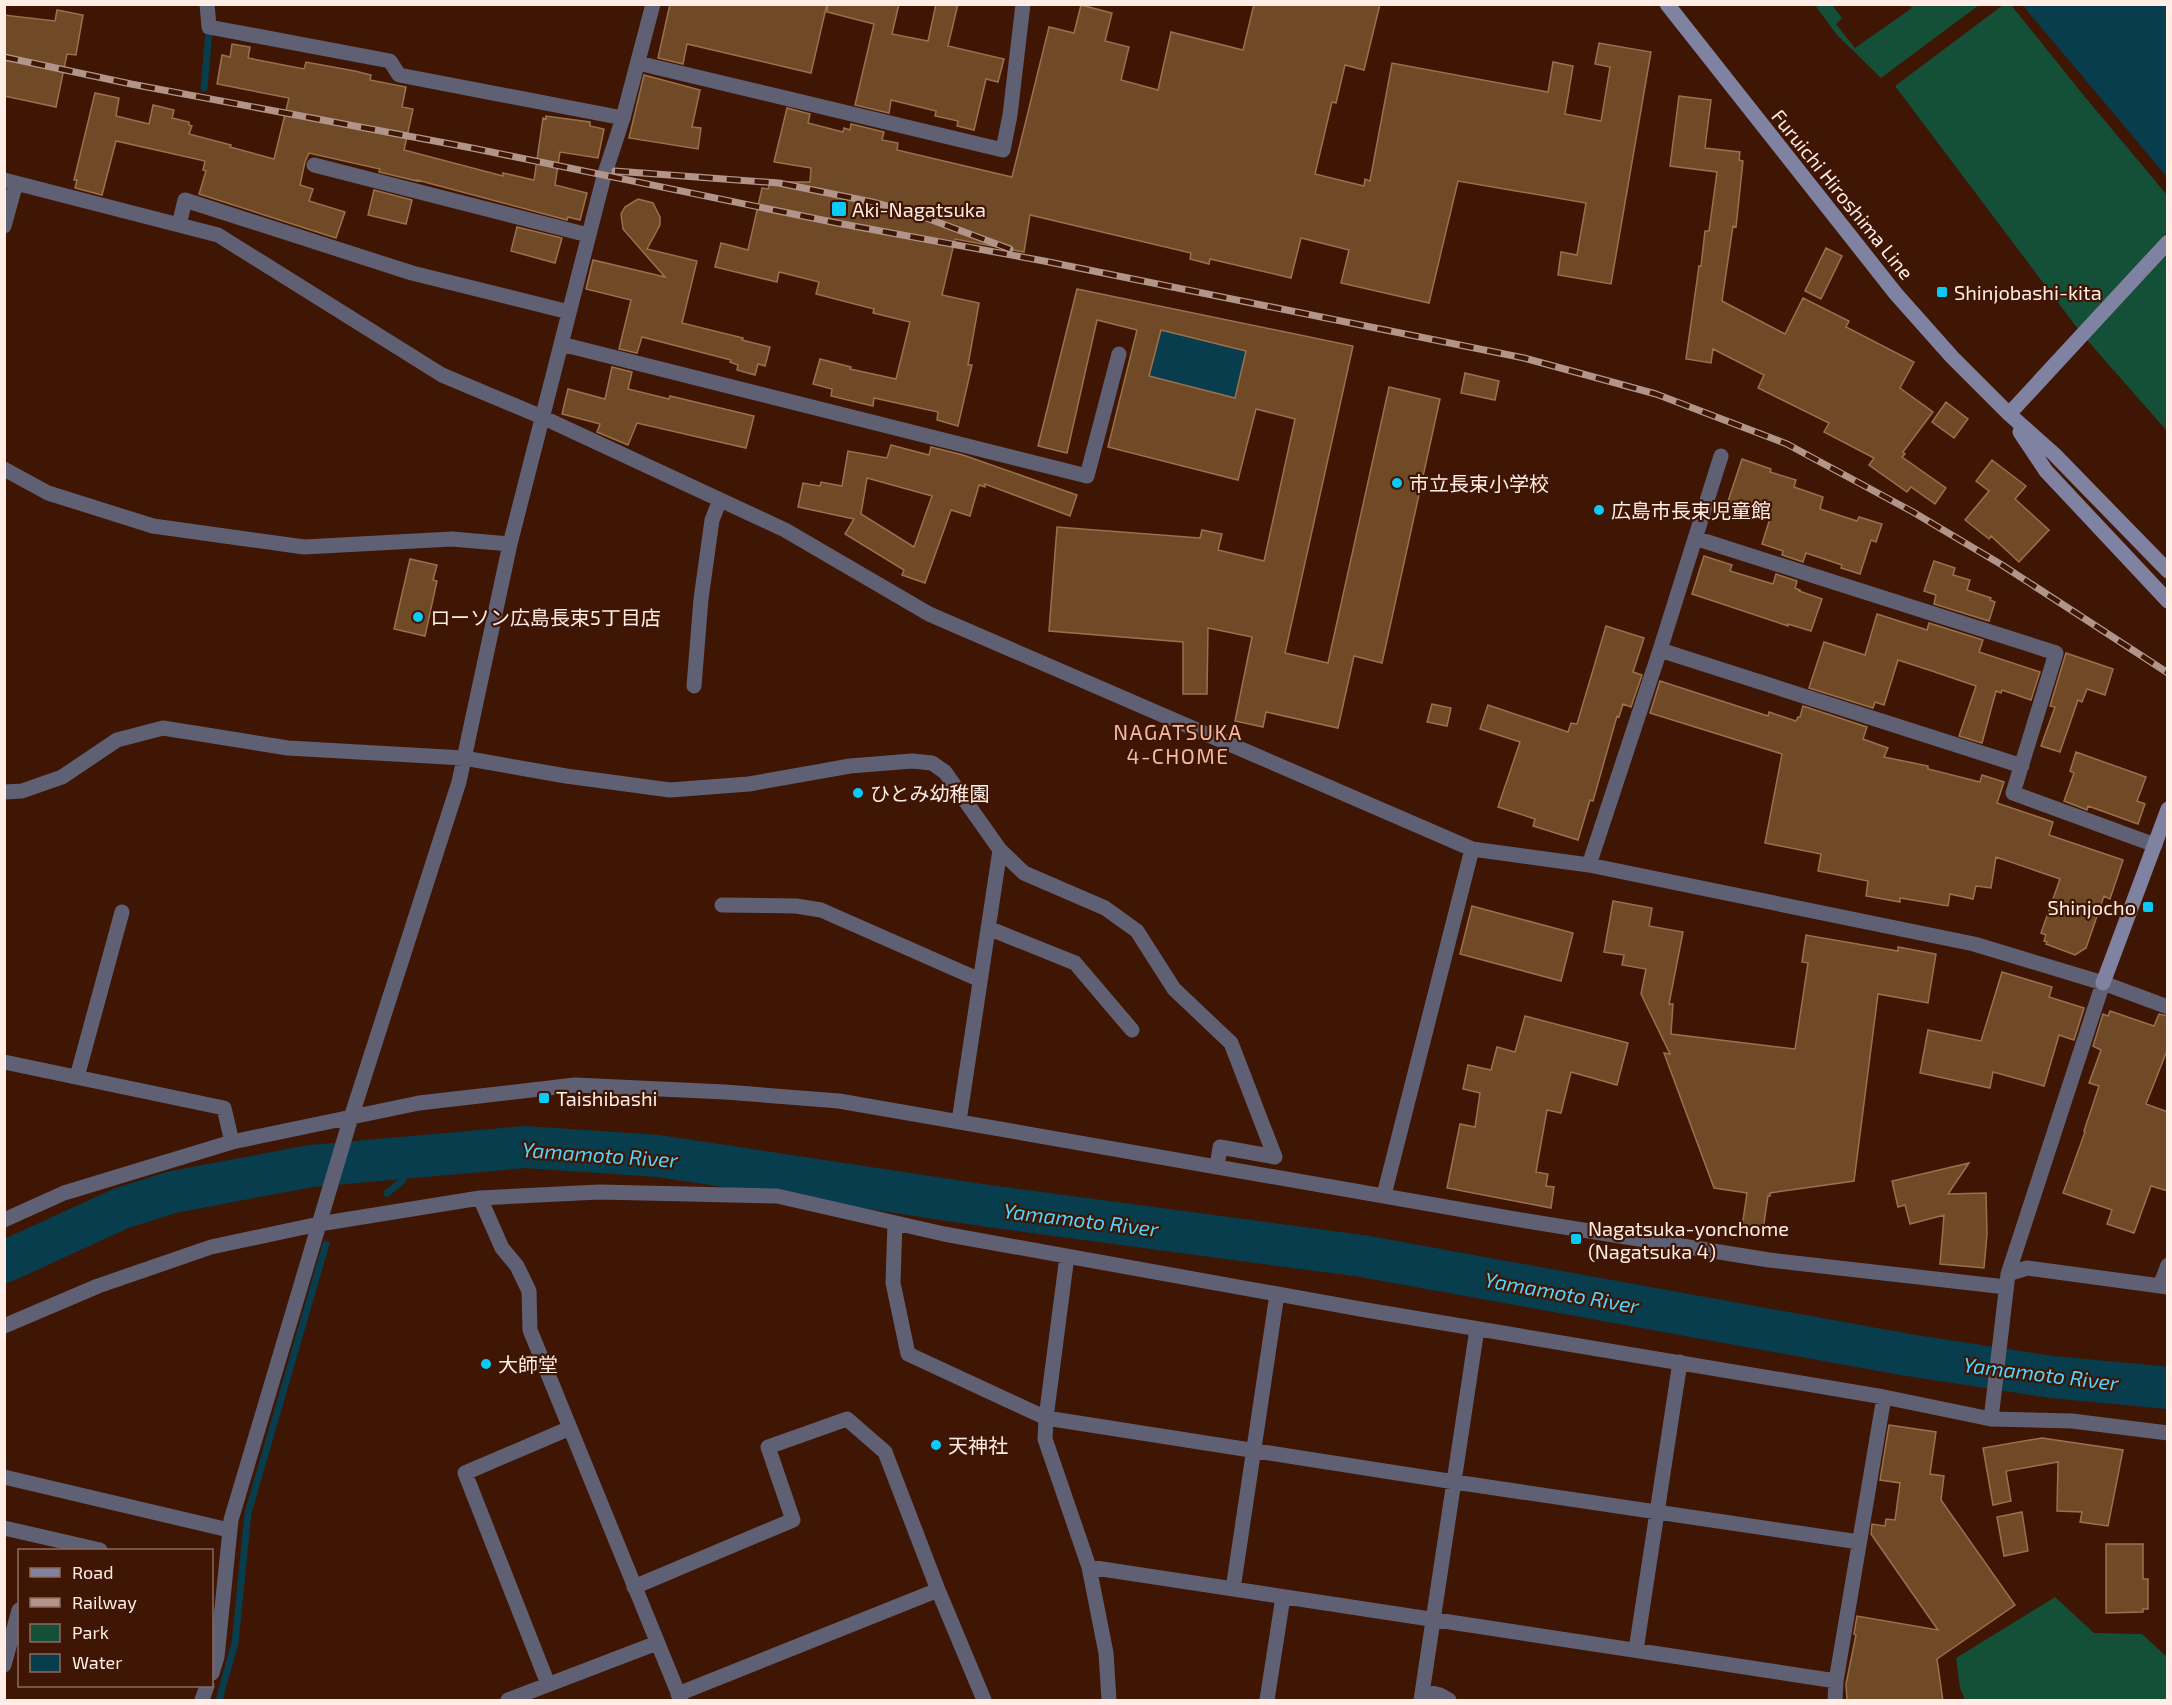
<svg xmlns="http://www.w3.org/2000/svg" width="2172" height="1705" viewBox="0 0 2172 1705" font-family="'Exo 2','Noto Sans JP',sans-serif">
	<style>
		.green { fill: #144f38 }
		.water { fill: #073d4d }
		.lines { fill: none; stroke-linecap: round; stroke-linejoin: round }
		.stream { stroke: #073d4d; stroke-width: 7 }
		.river { stroke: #073d4d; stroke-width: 42 }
		.building { fill: #704a27; stroke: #9a714d; stroke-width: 1.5; fill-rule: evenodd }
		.street { stroke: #5f6074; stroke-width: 15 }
		.secondary { stroke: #8082a2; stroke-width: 15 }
		.rail-casing { stroke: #b1958a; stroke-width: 7 }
		.rail { stroke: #3f1503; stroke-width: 4.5; stroke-dasharray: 14; stroke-linecap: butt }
		.poi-dot { fill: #08cbf9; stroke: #3f1503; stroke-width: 2 }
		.labels { text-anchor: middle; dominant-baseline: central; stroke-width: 4.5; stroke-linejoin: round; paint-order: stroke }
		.street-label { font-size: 20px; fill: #ffede6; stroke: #3f1503 }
		.poi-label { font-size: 20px; fill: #ffede6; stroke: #3f1503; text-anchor: start }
		.neighbourhood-label { font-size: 21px; letter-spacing: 1.5px; fill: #f2baa4; stroke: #3f1503 }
		.water-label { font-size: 21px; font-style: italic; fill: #50d5ff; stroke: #3f1503 }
	</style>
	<rect width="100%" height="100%" fill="#3f1503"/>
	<path class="green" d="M1815,5H1832L1842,18L1836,24L1855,48L1912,8L1910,5H1979L1881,78L1837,35Z
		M2003,5H2011L2085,97L2167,195V232L2078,329L1895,86Z
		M2167,252V431L2087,340Z
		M2055,1597L2094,1633L2142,1634L2167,1657V1700H1965L1960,1688L1956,1658Z"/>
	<path class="water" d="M2023,5H2167V177L2029,13Z
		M1161,330L1246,351L1235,398L1149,376Z"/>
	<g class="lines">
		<path class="stream" d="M204,88L209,32
			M387,1193L402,1181L410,1157
			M219,1700L235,1643L248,1513L326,1244"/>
		<path class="river" d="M4,1262L122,1208L173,1192L311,1166L525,1147L658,1156L988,1206L1362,1256L1908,1355L2052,1377L2168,1388"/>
	</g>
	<path class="building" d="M670,4H827L811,73L687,44L683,64L658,58Z
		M828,4H899L892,34L928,41L936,4H958L948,46L1004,59L998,82L986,79L974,130L957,126L958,121L935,116L936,111L891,100L889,113L855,105L874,24L827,12Z
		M1254,4H1380L1364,70L1345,65L1336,103L1332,102L1315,174L1364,186L1365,179L1370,181L1392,63L1548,92L1553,62L1573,66L1565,114L1601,121L1610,67L1595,64L1599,43L1651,52L1611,284L1558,275L1561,252L1577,255L1586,203L1458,181L1429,303L1341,283L1349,250L1301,238L1291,278L1210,259L1209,264L1190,259L1191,253L1030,215L1024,252L955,239L942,295L979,303L968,365H972L958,426L937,420L938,412L874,398L873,406L831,396L832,389L813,384L820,359L851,367L850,369L896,379L910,322L873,313L874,309L816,294L819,282L779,272L777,282L715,267L721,243L748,250L762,188L768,189L770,182H810L811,168L774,162L787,108L810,114L808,123L843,132L844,128L850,130L851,124L884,132L882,140L898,143L897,150L1012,177L1049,27L1074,33L1081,5L1112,13L1105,41L1129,47L1121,80L1158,90L1171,32L1243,50Z
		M57,10L83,15L76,55L67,54L56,107L4,96V15L55,21Z
		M232,44L250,47L248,58L304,69L306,62L355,71L371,75L370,80L406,87L402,107L413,109L404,150L503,176V173L534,180L543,118L546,119V116L590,122V126L604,129L598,158L560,152L555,185L587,193L580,220L568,217L567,220L417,180V181L379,172L380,169L309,153L305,162L300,185L313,189L309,201L345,212L336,238L199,194L206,171L203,170L205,161L116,141L102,195L75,188L77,180H74L95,93L119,98L116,116L149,124L153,105L174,110L172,118L189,122V125L192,126L189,134L231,145L230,147L274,159L289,98L217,84L222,55L230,57Z
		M644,75L700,90L692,127L701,128L698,149L629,138Z
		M1679,96L1711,100L1705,148L1740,152L1739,160L1743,161L1736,227L1733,226L1722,301L1785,334L1803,298L1849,321L1846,327L1914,362L1900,388L1933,412L1903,452L1905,454L1902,457L1946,488L1935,504L1911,487L1907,492L1869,465L1874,458L1824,432L1829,423L1758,388L1764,375L1713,349L1711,363L1686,359L1699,266H1701L1705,231H1709L1717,172L1670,166Z
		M374,190L412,200L406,224L368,215Z
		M638,199L653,203L660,217V225L647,249L697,261L682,323L743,338L742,340L770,347L765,366L758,364L755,375L737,370L738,365L730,362L731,360L642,337L637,353L619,349L631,300L586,289L593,260L665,277L623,229L621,214L625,207Z
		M517,227L562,238L555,263L511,251Z
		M1826,248L1842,256L1821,299L1805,291Z
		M1077,289L1353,346L1285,653L1328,663L1389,387L1440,399L1382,663L1354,656L1338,728L1266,712L1263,727L1235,721L1252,637L1208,628L1207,694H1183V642L1049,631L1057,527L1200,538L1202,530L1222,534L1218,550L1264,561L1295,419L1256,409L1238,480L1108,447L1137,330L1097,320L1067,453L1038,446ZM1161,330L1246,351L1235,398L1149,376Z
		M612,367L632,372L628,389L669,399L670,396L754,416L746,448L637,423L628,445L597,432L600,424L562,414L568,389L605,399Z
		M1465,373L1499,381L1495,400L1461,393Z
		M1946,402L1968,419L1954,438L1932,422Z
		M891,445L929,455L931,447L963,455L1077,495L1070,516L985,484V487L979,485L970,516L951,510L925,583L902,575L904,570L845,534L854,519L798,507L803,483L820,486L821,482L842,486L848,451L887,458ZM867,478L932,496L914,547L861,514Z
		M1742,459L1771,469L1770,472L1796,480L1794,487L1823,497L1820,509L1857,521L1859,517L1882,524L1876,542L1871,540L1860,574L1841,568L1842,565L1806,553L1803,562L1782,555L1783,551L1762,544L1771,515L1728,501Z
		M1992,460L2026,486L2015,499L2049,530L2019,562L1991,536L1989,539L1965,520L1989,491L1976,481Z
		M1704,556L1732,565L1730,571L1773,584L1776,574L1797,581L1795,588L1800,590L1799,591L1822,599L1811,631L1788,624V626L1692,594Z
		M410,559L437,565L433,580L437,581L425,636L394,629Z
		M1934,561L1955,568L1953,575L1970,580L1967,590L1991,598L1990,600L1995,602L1989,621L1934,604L1936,595L1924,591Z
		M1877,614L1927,630L1929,623L1983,640L1979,652L2040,672L2031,700L2002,690L2001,693L1996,691L1982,743L1959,736L1976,686L1932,671L1898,660L1884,705L1875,702L1873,708L1809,688L1824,642L1865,655Z
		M1606,626L1644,638L1633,672L1642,675L1631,707L1623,704L1619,717L1617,716L1593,801L1590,800L1578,840L1533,826L1535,819L1498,807L1520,742L1480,729L1488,705L1568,732L1571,723L1577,724Z
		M2066,653L2113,669L2105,695L2087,689L2082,702L2078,700L2060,752L2041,746L2055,707L2050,706Z
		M1660,681L1768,716L1769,712L1796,721L1798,717H1800L1803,706L1867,727L1863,739L1888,748L1884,757L1928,766V769L1980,782L1982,775L2004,782L1997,803L2053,822L2049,835L2123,860L2110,899L2104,896L2086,948L2075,955L2046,944L2047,942L2044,941L2046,935L2041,933L2060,879L1996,857L1991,888L1976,886L1973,899L1950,894L1948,906L1900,898V902L1866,896L1868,881L1818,871L1821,854L1765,843L1782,754L1650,713Z
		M1432,704L1451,708L1447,726L1427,722Z
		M2076,752L2146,777L2137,801L2145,804L2138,824L2088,806L2087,810L2064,801L2074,773L2070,771Z
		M1613,901L1652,908L1649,926L1683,932L1669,1004H1673L1671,1034L1795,1049L1808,963L1802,962L1806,935L1898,951V947L1936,954L1928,1003L1878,994L1854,1181L1770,1193V1196H1768L1763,1230L1742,1227L1747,1193L1714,1188L1664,1053L1670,1054L1641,994L1646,969L1622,965L1624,955L1604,952Z
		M1472,906L1573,933L1561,981L1460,954Z
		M2002,972L2052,987L2049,997L2084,1008L2074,1040L2059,1035L2044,1086L1993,1072L1990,1088L1920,1073L1928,1030L1981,1041Z
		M2110,1011L2154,1026L2159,1014L2168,1016V1048L2146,1104L2168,1112V1191L2151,1186L2134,1233L2107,1224L2112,1210L2063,1193L2085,1132L2084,1131L2099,1086L2089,1083L2101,1050L2093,1046L2103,1014L2108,1016Z
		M1525,1016L1628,1043L1617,1085L1571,1072L1561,1113L1547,1110L1536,1172L1548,1174L1546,1186L1554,1187L1551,1208L1447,1188L1460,1124L1475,1127L1480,1093L1463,1089L1468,1065L1491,1070L1497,1047L1515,1052Z
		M1969,1163L1948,1194L1986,1193L1987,1234L1984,1268L1940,1264L1944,1215L1910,1224L1905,1205L1898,1207L1892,1181Z
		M1889,1425L1936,1432L1930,1474L1944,1476L1941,1500L2015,1605L1937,1659L1943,1701H1847L1846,1684L1856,1635L1854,1634L1857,1616L1938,1630L1871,1534L1872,1524L1885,1526L1886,1519L1895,1520L1900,1483L1880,1480Z
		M2042,1438L2123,1450L2108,1526L2080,1522L2082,1512L2057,1511L2058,1462L2006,1471L2011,1501L1993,1505L1983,1448Z
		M2022,1512L2028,1551L2004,1556L1997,1517Z
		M2106,1544H2143V1579H2148V1609H2143V1612L2106,1613Z"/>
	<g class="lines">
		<path class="street" d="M207,4L209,27L390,61L399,75L623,118
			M638,63L1003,150L1010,115L1023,4
			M314,165L588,235
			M4,180L218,235L442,375L542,417L785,530L929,614L1472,849L1589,865L1974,944L2103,983L2168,1007
			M179,225L185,200L412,273L569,312
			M4,226L16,183
			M561,344L1087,476L1119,354
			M4,469L48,493L153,526L304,547L452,539L510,544
			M1695,538L2056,653L2013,793L2155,845
			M1660,650L2022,766
			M694,686L701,599L712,520L720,500
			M4,792L22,791L62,777L117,740L163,728L288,748L464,758L566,776L670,790L749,784L850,766L912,761L932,763L945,772L1000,850L1024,873L1105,908L1137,931L1174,989L1231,1043L1275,1157L1220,1147L1217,1167
			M1589,865L1660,650L1721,456
			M722,905L796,906L821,910L980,980
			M988,928L1075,963L1132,1030
			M4,1062L224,1108L232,1142
			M77,1077L122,912
			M959,1121L1000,850
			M1384,1195L1472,849
			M480,1198L502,1248L517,1266L529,1291L530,1330L681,1700
			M4,1220L64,1193L232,1142L419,1103L575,1085L725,1092L839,1101L1527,1221L1769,1260L2006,1287
			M895,1223L893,1283L908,1354L1046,1418L1455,1482L1859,1542
			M1067,1256L1046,1418L1045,1439L1089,1567L1106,1653L1109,1700
			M2008,1274L2027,1268L2168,1287
			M2160,1286L2168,1265
			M4,1326L98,1286L211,1247L319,1224L480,1198L599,1192L777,1196L944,1234L1366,1310L1884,1397L1991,1419L2072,1421L2168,1433
			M1991,1419L2008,1274L2103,983
			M4,1477L229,1530
			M4,1528L100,1550
			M1089,1567L1836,1681
			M634,1587L793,1520L768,1447L847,1419L885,1452L938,1590L984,1700
			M1233,1589L1277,1294
			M1636,1650L1680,1362
			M4,1665L19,1610
			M212,1673L217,1657L231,1520L348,1127L459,782L510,544L604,176L623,118L653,4
			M548,1684L465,1473L570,1428
			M1424,1691L1440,1695L1449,1700
			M678,1694L938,1590
			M202,1700L207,1686
			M508,1700L657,1643
			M1267,1700L1283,1597
			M1421,1700L1477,1329
			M1835,1700L1836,1681L1884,1397"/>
		<path class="secondary" d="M1667,4L1896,294L1952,357L2009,414L2054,454L2168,571
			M2009,414L2168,242
			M2020,432L2046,471L2168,601
			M2103,983L2168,809"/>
		<g class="rail-casing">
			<path id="rail" d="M4,57L131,84L472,148L837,223L1044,261L1524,358L1656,394L1787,444L1913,512L2002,565L2168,673
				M615,171L779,183L872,202L913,213L1010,249"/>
		</g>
		<use href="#rail" class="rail"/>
	</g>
	<g class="poi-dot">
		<rect x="831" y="201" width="16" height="16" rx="3"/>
		<rect x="1936" y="286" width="12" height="12" rx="3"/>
		<circle cx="1397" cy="483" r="6"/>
		<circle cx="1599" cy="510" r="6"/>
		<circle cx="418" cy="617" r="6"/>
		<circle cx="858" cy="793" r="6"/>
		<rect x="2142" y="901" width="12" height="12" rx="3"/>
		<rect x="538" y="1092" width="12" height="12" rx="3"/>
		<rect x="1570" y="1233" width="12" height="12" rx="3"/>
		<circle cx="486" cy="1364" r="6"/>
		<circle cx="936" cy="1445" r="6"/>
	</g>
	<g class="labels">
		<g class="street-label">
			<text transform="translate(1843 194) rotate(51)">Furuichi Hiroshima Line</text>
		</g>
		<g class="poi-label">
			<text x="852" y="209">Aki-Nagatsuka</text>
			<text x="1954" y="292">Shinjobashi-kita</text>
			<text x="1409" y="483">市立長束小学校</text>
			<text x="1611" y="510">広島市長束児童館</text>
			<text x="430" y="617">ローソン広島長束5丁目店</text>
			<text x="870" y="793">ひとみ幼稚園</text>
			<text x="2136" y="907" text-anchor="end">Shinjocho</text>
			<text x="556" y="1098">Taishibashi</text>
			<text x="1588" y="1228">Nagatsuka-yonchome<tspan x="1588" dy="23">(Nagatsuka 4)</tspan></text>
			<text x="498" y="1364">大師堂</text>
			<text x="948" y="1445">天神社</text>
		</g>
		<g class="neighbourhood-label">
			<text x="1178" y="731">NAGATSUKA<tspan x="1178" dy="24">4-CHOME</tspan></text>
		</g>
		<g class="water-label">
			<text transform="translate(600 1154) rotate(4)">Yamamoto River</text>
			<text transform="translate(1081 1219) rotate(7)">Yamamoto River</text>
			<text transform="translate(1562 1292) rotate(10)">Yamamoto River</text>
			<text transform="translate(2041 1373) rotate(7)">Yamamoto River</text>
		</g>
	</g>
	<rect width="2172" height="1705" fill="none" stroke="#ffede6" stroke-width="12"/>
	<rect x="18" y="1549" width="195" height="138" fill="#3f1503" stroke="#8c6b5e" stroke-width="1.5"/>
	<rect x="30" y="1568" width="30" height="9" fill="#8082a2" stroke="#8c6b5e" stroke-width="1.5"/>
	<text x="72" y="1579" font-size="18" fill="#ffede6">Road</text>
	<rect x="30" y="1598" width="30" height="9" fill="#b1958a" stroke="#8c6b5e" stroke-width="1.5"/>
	<text x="72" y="1609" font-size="18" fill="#ffede6">Railway</text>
	<rect x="30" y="1624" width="30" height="18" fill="#144f38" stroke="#8c6b5e" stroke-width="1.5"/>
	<text x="72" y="1639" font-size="18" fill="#ffede6">Park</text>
	<rect x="30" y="1654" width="30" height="18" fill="#073d4d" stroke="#8c6b5e" stroke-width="1.5"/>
	<text x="72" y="1669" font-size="18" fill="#ffede6">Water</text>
</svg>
